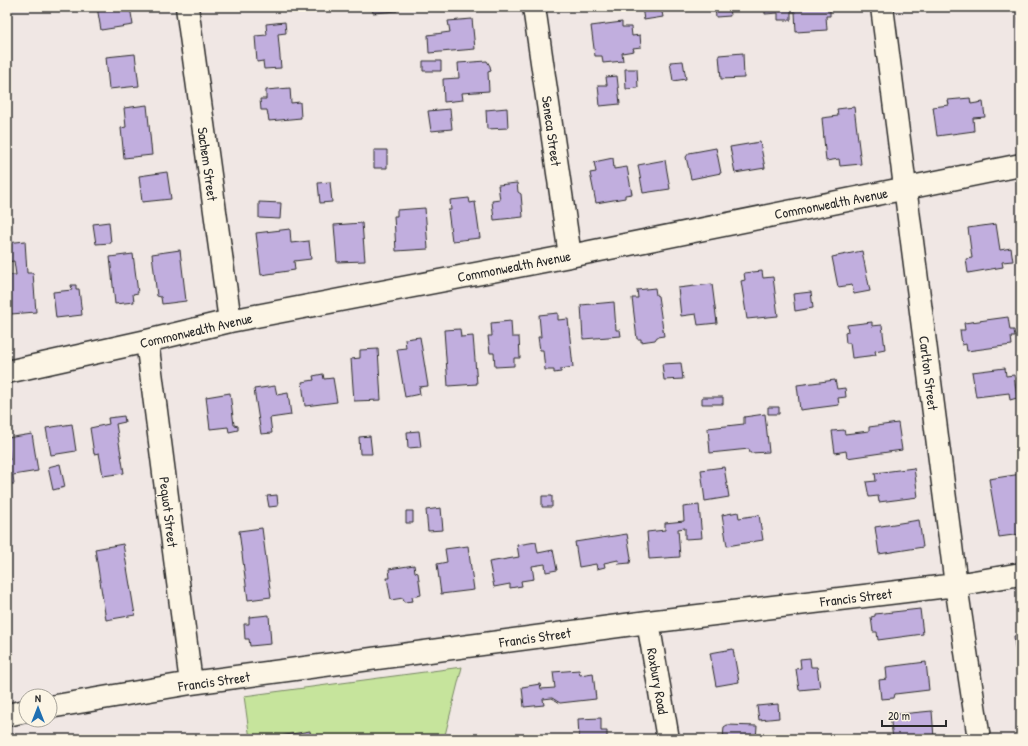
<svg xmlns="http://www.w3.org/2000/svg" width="1028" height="746" viewBox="0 0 1028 746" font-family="'Patrick Hand',sans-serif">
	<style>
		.green { fill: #c6e49c; stroke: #788864 }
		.building { fill: #c1aede; stroke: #2b2b2b }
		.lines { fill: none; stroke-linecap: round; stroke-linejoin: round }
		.street-casing { stroke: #2b2b2b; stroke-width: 25 }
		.street { stroke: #fcf5e5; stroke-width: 22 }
		.labels { text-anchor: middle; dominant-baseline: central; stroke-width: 3; stroke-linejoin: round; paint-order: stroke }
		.street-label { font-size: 14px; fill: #2b2b2b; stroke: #fcf5e5 }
	</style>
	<rect width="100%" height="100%" fill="#f0e7e4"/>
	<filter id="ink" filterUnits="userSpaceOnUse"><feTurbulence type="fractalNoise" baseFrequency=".025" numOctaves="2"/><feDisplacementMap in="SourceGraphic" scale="8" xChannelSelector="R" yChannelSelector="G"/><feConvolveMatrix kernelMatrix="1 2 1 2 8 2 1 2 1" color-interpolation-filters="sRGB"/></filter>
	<g filter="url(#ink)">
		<path class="green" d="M462,667L444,739H250L244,696Z"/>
		<path class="building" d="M97,7H130L133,25L101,30Z
			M372,7H397V11L373,13Z
			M642,7H661L663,17L644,20Z
			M715,7H729L730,16L716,17Z
			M765,7H825V9H830V16H826L827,30L796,32L795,12H791V20H778V13L765,14Z
			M1019,17H1021V39H1020Z
			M472,19L475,49L429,53L428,35L450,32L448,21Z
			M285,22L286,33L278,34L281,68L264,69L263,61L257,62L255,36L267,35L266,24Z
			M622,22V27H631L632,36L640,35L641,47L633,48L634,51L622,53L623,61L603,63L602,56H595L591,26Z
			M743,53L744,78L721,79L719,55Z
			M135,54L139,86L109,89L106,57Z
			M423,61H441V71H423Z
			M487,61L490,66L491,71L488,72L489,91L462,93L463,100L444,102L443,79L459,78L458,63Z
			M683,61L686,79L673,81L670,62Z
			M625,69H637L638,88L626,89Z
			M617,76L620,104L600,106L598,85H607L606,77Z
			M290,88L291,103L300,102L301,118L269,121L267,110H261L260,99H266V90Z
			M970,98L971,104L983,102L985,117L973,118L974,131L937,136L933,107L949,105L948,100Z
			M147,105L152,155L124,158L121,128L126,127L124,108Z
			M854,107L861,164L840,166L839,159L826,161L822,118L838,116L837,109Z
			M507,108L508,128L487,129L486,110Z
			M450,109L452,129L431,131L428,111Z
			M760,142L765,168L735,173L730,147Z
			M716,148L721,173L691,179L686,157L689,153Z
			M374,150H387V168H374Z
			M613,158L614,169L627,167L632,194L625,195V198L596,203L590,173L596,172L594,162Z
			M665,160L670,189L643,193L638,165Z
			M167,172L171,199L142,202L139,176Z
			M330,182L332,202L320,203L318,183Z
			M517,183L518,192L521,194L523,217L494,220L492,201L500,200L498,185Z
			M469,198L470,203L475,202L480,238L452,241L448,210H451L450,200Z
			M259,202L281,203L280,219L259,218Z
			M425,208L428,249L396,251L394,216H397V210Z
			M109,222L111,243L96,244L93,224Z
			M362,223L365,261L337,262L334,225Z
			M996,224L1000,250L1011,248L1013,261L1002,262L1003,267L968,273L966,259L972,258L968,228Z
			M290,229L291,243L309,241L311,259L294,261L295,270L261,275L256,233Z
			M25,241L27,273H33L36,312L11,314L8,275H16L14,261L7,262V243Z
			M180,250L186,301L162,304L161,297L157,296L152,254Z
			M862,251L870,291L854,294L852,285L838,287L832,257Z
			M133,254L138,293L133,294L134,302L115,304L110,257Z
			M762,271L763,278L773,277L778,316L747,319L741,281L745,280L744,273Z
			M712,284L717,323L698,325L696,314L681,316L678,288Z
			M71,285H76V289H79L82,315L56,318L53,292L72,290Z
			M655,288L656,295L658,296L664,336L657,337L655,340L641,342V339H637L632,298H638L637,290Z
			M811,292L813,308L795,311L793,294Z
			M614,302L616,330H620L621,336L583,339L581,305Z
			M558,313V320L568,319L573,367L561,369V372L554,373V370H545L543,350H540L538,337H541L539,315Z
			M1008,317L1010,330H1014L1015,337H1011L1012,345L967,351L966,344L962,345L960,330H965L964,323Z
			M511,321L512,337H519L520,358H514V366L495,367L494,353H490L488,336H492L491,323Z
			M872,322V326L882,325L885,349L875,351L876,355L852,358L850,343H846L845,333L848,332L847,325Z
			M460,329L461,337L473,336L477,384L448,386L444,330Z
			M420,337L428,386L419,387L420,394L405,397L397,349L406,348L405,339Z
			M378,349L381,400L354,401L351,359L360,358V350Z
			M681,363L683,379L664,380L662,364Z
			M1005,368L1006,376L1014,375L1017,398L1010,400L1009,393L976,397L972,372Z
			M323,374L324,379L333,378L337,402L305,406L302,382L314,380L313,376Z
			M835,380L837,389L845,388L846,397L838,398L839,405L800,410L797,385Z
			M275,386L277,395L288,393L291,415L270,418L272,433L261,434L254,389Z
			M230,393L234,425L238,426V430L229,432L228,427L210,429L206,397Z
			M702,397H723V404H702Z
			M768,407H779V414H768Z
			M765,414L769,452L750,453L749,449L710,453L708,428L744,424V417Z
			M124,416L125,422L116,424L124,473L103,476L99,453L94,454L90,428L109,424L108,418Z
			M898,423L902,450L847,458L846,451L835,453L832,431L844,430L845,434L869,431V427Z
			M72,424L76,451L51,455L46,428Z
			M419,431L421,447L408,448L407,432Z
			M32,434L38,471L13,475L14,484H8L7,460H10L7,438Z
			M370,436L372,454H360L359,437Z
			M60,464L65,487L53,490L48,467Z
			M724,467L729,497L705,501L701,470Z
			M914,468L918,497L879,502L878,496L869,497L866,482L876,481L875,473Z
			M1021,474V534L999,537L989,479Z
			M277,495L278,506L269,507L267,496Z
			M542,496H552V507H542Z
			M699,505L702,538L685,539V528L678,529L680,557L649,559L647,532L665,530V523L684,521L683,507Z
			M441,508L443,530L428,531L426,510Z
			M406,511H413V523H406Z
			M738,512L739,518L759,515L763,540L727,546L722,515Z
			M919,520L923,547L879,554L875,527Z
			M262,528L271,597L248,600L239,531Z
			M627,534L631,558L630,563L619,564L618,560L604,563L605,567L597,569L596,564L579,567L575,542Z
			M536,542L538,553L553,550L557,570L546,572L545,564L532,566L534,579L521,581L522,586L510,588V584L494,587L489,562L519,557L517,545Z
			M123,544L135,615L106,620L95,549Z
			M468,546L474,590L441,594L437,564L447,562L445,549Z
			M414,565L415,572L418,573L421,595L412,597L413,601L404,602L403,598L391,600L387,578H390L389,569Z
			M920,609L923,634L878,640L877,632H873L871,617L875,616V614Z
			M269,615L271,644L250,646L249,639H245L244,624H249V617Z
			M1021,635V664H1017L1014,636Z
			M733,649L739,682L716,686L710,653Z
			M810,658L811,667H817L820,688L799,690L796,669L801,668L800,659Z
			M926,662L929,690L895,694L894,698L881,699L879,680L887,679L886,667Z
			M579,670L580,675L593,673L596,699L560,703L552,698L543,699L544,705L524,707L522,687L540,684L541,689L555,688L553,672Z
			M778,704L779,718L759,720L757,706Z
			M932,711L934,738L893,739L890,715Z
			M601,718V731H607V739H579L578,719Z
			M727,725L757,726L756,739H723L724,727Z
			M310,731L311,739H274L273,737Z"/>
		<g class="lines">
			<g class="street-casing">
				<path id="street" d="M187,7L230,321
					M534,7L570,256
					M882,7L956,585L979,739
					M147,341L191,683
					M7,372L147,341L230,321L570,256L1021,165
					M648,622L668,739
					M50,707L191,683L648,622L956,585L1021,574
					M7,715L26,711"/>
			</g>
			<use href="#street" class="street"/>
		</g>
	</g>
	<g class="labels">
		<g class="street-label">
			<text transform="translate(552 131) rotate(82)">Seneca Street</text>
			<text transform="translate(208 164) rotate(82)">Sachem Street</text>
			<text transform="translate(831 203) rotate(-11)">Commonwealth Avenue</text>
			<text transform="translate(514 266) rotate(-11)">Commonwealth Avenue</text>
			<text transform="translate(196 330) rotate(-13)">Commonwealth Avenue</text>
			<text transform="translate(929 373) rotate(83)">Carlton Street</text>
			<text transform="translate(169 512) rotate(83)">Pequot Street</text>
			<text transform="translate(856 597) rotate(-7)">Francis Street</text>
			<text transform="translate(535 637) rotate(-8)">Francis Street</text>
			<text transform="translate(214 681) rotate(-8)">Francis Street</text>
			<text transform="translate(658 681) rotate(80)">Roxbury Road</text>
		</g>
	</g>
	<rect width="1028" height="746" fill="none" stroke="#fcf5e5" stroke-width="24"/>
	<rect x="12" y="12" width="1004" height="722" fill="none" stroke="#2b2b2b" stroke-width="1.5" filter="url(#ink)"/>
	<g transform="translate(38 708)"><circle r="19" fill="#fcf5e5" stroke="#a8a49b"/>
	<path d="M0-3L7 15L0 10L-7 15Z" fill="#1f6fb2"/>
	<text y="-6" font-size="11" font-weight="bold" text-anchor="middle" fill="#2b2b2b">N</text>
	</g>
	<path d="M882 720v6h64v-6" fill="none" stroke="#2b2b2b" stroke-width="2"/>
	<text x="888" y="720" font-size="12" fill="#2b2b2b" stroke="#fcf5e5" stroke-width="3" paint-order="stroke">20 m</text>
</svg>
